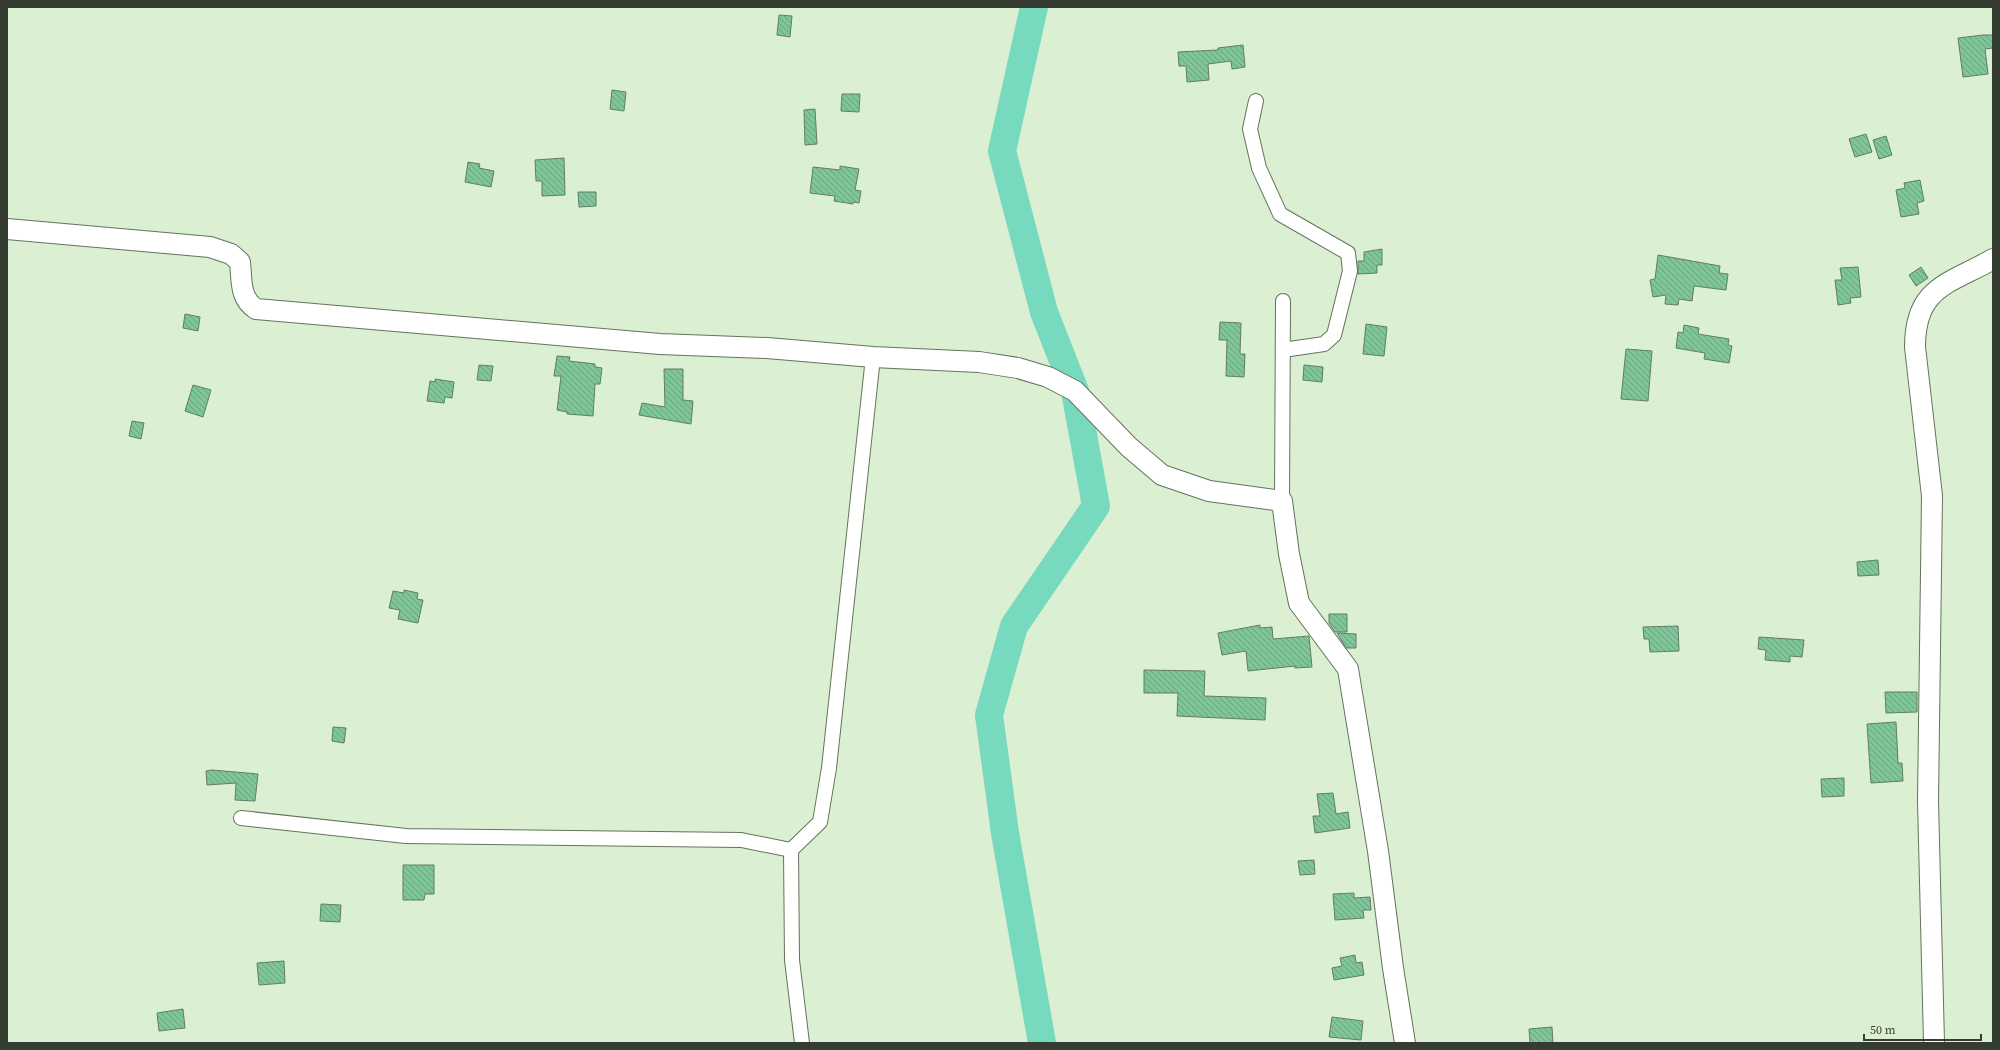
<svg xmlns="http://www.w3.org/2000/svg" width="2000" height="1050" viewBox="0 0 2000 1050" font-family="'Source Serif 4',serif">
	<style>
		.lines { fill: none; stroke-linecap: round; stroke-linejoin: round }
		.river { stroke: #77d9be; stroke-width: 28 }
		.building { fill: url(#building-back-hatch); stroke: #617d6a }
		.street-casing { stroke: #63745c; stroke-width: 16 }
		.secondary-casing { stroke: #63745c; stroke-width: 22 }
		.street { stroke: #fff; stroke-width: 14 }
		.secondary { stroke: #fff; stroke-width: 20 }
	</style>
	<defs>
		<pattern id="building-back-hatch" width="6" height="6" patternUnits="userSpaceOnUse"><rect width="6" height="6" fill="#7dc697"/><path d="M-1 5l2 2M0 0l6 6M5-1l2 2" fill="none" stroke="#67a27c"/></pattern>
	</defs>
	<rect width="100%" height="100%" fill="#dbefd2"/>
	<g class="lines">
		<path class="river" d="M1034,7L1002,151L1044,312L1075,391L1096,506L1014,626L989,715L1005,833L1042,1043"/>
	</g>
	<path class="building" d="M779,15L792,16L790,37L777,35Z
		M1983,35H1993V48L1985,49L1988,74L1963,77L1958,38Z
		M1243,45L1245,67L1232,69L1231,61L1208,64L1209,80L1187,82L1186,66H1179L1178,52L1218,50V48Z
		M612,90L626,92L624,111L610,109Z
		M842,94H860L859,112L841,111Z
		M815,109L817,144L805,145L804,110Z
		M1866,134L1872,152L1855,157L1849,139Z
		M1886,136L1892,155L1879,159L1873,140Z
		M564,158L565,195L542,196V181H536L535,160Z
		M468,162L480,164L479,168L494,171L491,187L465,182Z
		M840,166L859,169L855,190L861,191L859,203L853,202V204L834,201L835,196L810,193L813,167L840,170Z
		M1920,180L1924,201L1917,203L1919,214L1901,217L1896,190L1905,188L1904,183Z
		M578,192H596V206L579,207Z
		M1382,249V265H1377V273L1358,274V261H1364V252Z
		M1658,255L1720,266L1719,273L1728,274L1726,290L1694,286L1692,301L1679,299L1678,305L1665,304L1666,295L1653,297L1650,280L1655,279Z
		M1858,267L1861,297L1850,298L1851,303L1838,305L1835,280H1842L1840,268Z
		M1921,267L1928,278L1916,286L1909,275Z
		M185,314L200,317L198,331L183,328Z
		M1220,322L1241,323L1240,354H1245L1244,377L1226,376L1227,340H1219Z
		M1366,324L1387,327L1384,356L1363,354Z
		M1684,325L1699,328L1698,334L1729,339L1728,345L1732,346L1729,363L1704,359L1705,353L1676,348L1678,332L1683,333Z
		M1626,349L1652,351L1648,401L1621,399Z
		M557,356L570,357L569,361L595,364V367L602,368L600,384H595L593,416L567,414V412L557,410L561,376H554Z
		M479,365L493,366L491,381L477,380Z
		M1304,365L1323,367L1322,382L1303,380Z
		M664,369H683V400L693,401L691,424L639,415L642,403L665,407Z
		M435,379L454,382L452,398L445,397L444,403L427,401L430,381L435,382Z
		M193,385L211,390L203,417L185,411Z
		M132,421L144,423L141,439L129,436Z
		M1878,560L1879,575L1858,576L1857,562Z
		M404,590L418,593L417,599L423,600L418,623L398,619L400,610L389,608L393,591L404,593Z
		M1329,614H1347V632H1335L1329,623Z
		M1260,625V628L1272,627L1273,639L1309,636L1312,667L1295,668V666L1248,671L1246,651L1222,655L1218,633Z
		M1678,626L1679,651L1650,652L1649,639H1644L1643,627Z
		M1337,633L1356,634V648H1346Z
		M1759,637L1804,640L1802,657L1790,656V662L1765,660L1766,650L1758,649Z
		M1144,670L1205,671L1204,696L1266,698L1265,720L1177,716L1178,693H1144Z
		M1885,692H1917V712L1886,713Z
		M1896,722L1898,763H1902L1903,781L1871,783L1867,724Z
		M333,727L346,728L344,743L332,741Z
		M212,770L258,774L255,801L235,800L236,783L207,785L206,771Z
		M1844,778V796L1822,797L1821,779Z
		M1333,793L1336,814L1348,812L1350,828L1315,833L1313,816H1320L1317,794Z
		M1314,860L1315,874L1300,875L1298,861Z
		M403,865H434V894H425L424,900H403Z
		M1354,893V898L1370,897L1371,910H1363L1364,918L1335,920L1333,894Z
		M321,904L341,905L340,922L320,921Z
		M1355,955L1356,963L1362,962L1364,975L1334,980L1332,968L1342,966L1340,958Z
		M284,961L285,983L259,985L257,963Z
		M183,1009L185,1028L159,1031L157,1013Z
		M1332,1017L1363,1021L1361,1040L1329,1037Z
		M1552,1027L1553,1043H1530L1529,1029Z"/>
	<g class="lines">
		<g class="street-casing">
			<path id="street" d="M1256,101L1250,129L1259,168L1280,214L1348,253L1350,271L1334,335L1324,344L1283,350
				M1282,501L1283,301
				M241,818L406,836L741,840L791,850
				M802,1043L792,960L791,850L820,822L829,768L873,357"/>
		</g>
		<g class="secondary-casing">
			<path id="secondary" d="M7,229L210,247L231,254L240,262C242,279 239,298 256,309L660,344L767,348L873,357L979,362L1018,368L1048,377L1075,391L1129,447L1162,475L1209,491L1282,501L1289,554L1299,603L1348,669L1378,851L1393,968L1405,1043
				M1934,1043L1928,801L1932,496L1915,347C1915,286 1950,284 1993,259"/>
		</g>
		<use href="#street" class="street"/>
		<use href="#secondary" class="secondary"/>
	</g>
	<rect width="2000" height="1050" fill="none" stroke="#353d32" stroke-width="16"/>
	<path d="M1864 1034v6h117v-6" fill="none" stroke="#353d32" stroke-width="2"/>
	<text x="1870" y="1034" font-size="12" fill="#353d32" stroke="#dbefd2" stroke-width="3" paint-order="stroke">50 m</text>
</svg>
